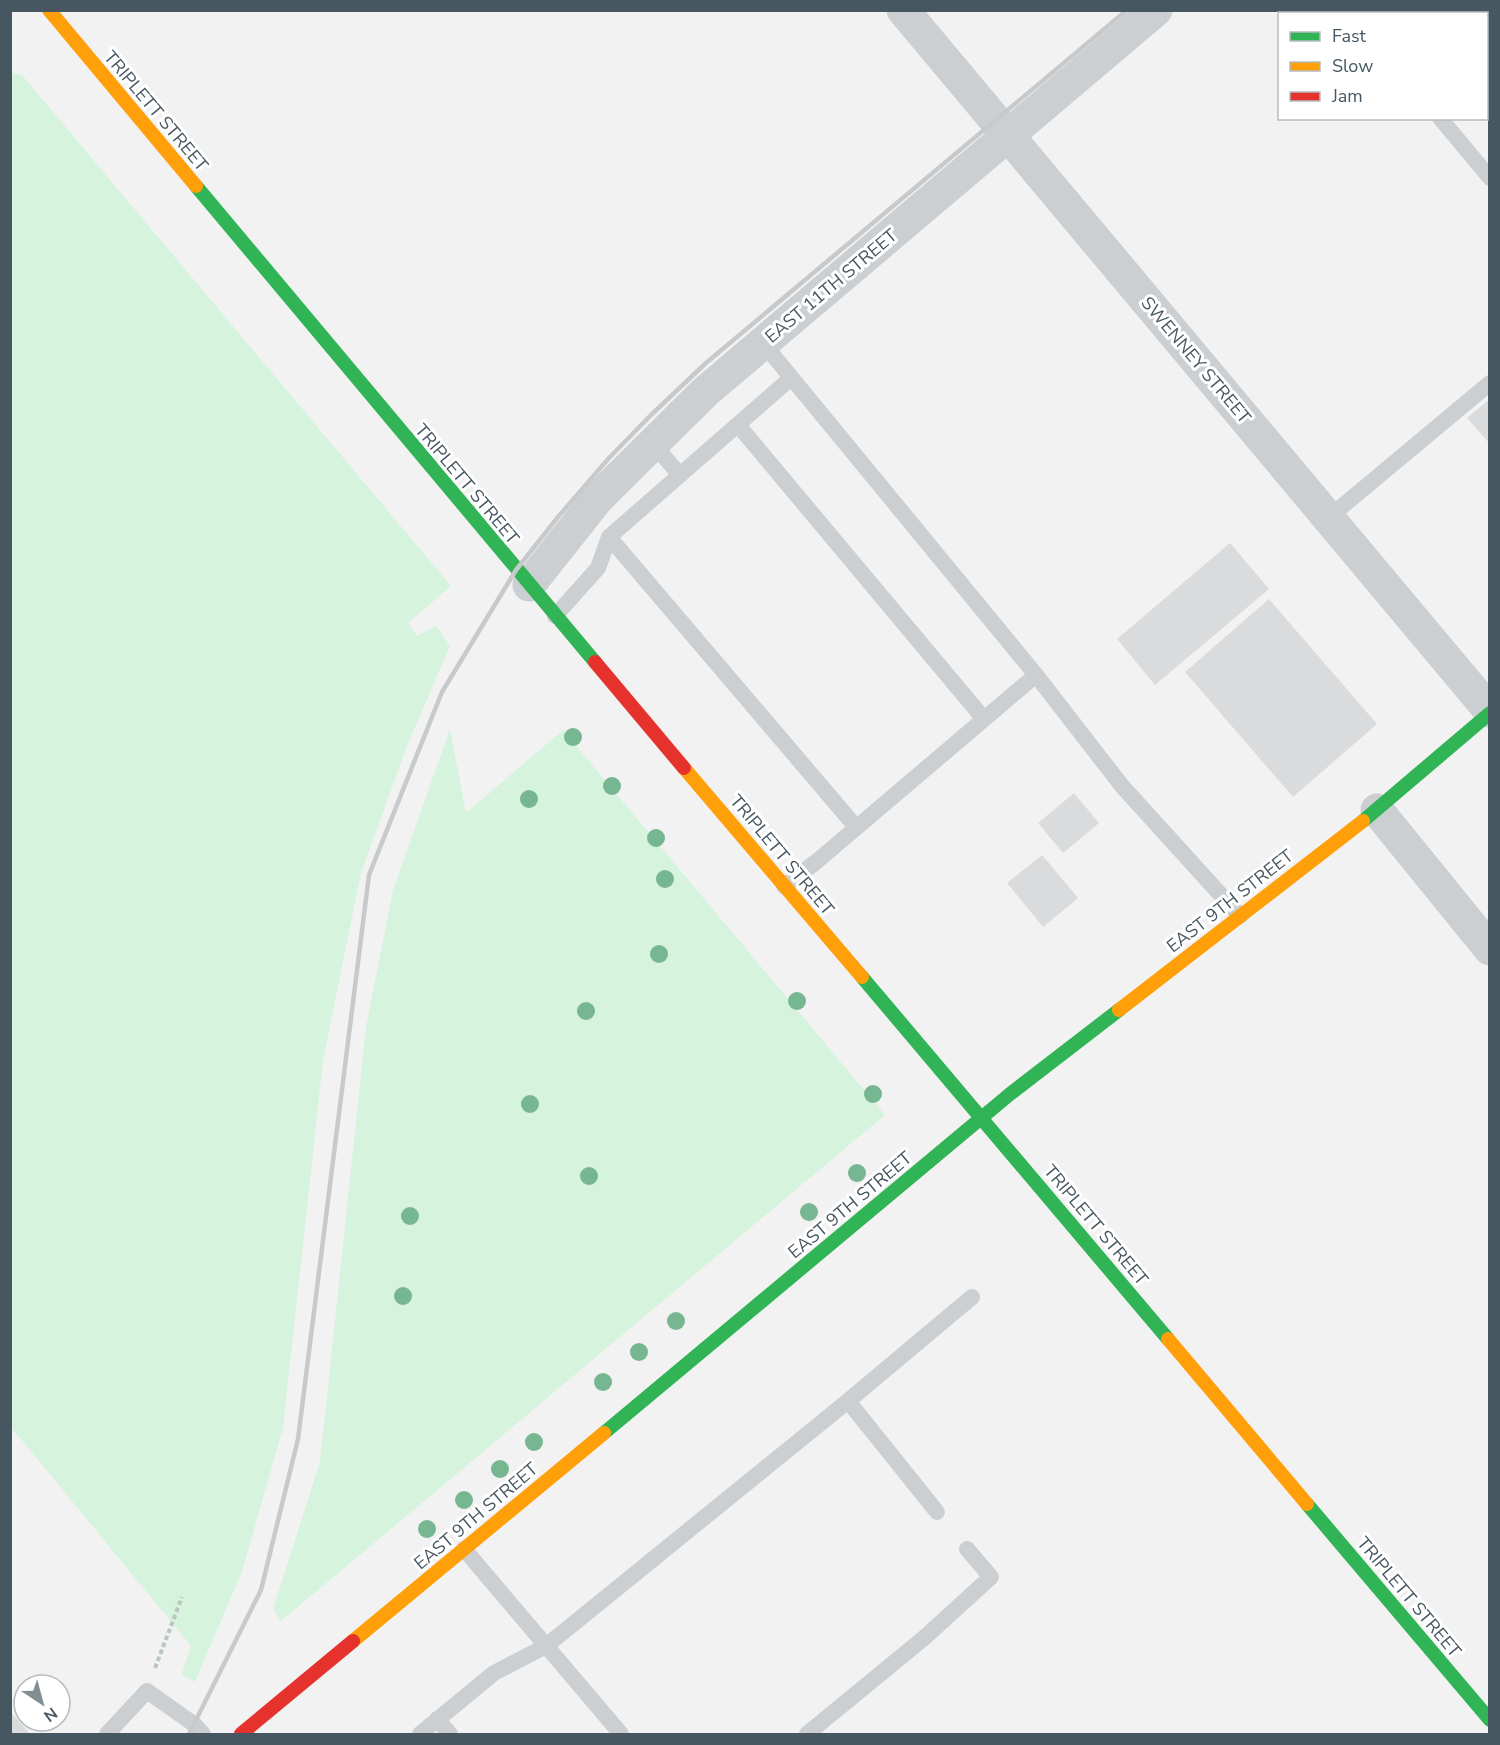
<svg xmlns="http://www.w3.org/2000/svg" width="1500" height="1745" viewBox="0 0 1500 1745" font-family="'Nunito Sans',sans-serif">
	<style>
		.green { fill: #d6f3de }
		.building { fill: #dadbdc }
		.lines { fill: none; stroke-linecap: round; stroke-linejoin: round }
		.path { stroke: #b9c7c2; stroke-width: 4; stroke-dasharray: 4.5 3; stroke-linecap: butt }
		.lane { stroke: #cbcfd2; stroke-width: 16 }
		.street { stroke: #cbcfd2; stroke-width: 33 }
		.fast { stroke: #30b455; stroke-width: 14 }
		.slow { stroke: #ff9f0a; stroke-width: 14 }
		.jam { stroke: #e5322d; stroke-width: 14 }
		.rail { stroke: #c7c9cb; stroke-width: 4.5 }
		.tree { fill: #76b690 }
		.labels { text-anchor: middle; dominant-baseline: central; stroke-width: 6; stroke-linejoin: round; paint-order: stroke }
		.street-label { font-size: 18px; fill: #475761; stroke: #fff }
	</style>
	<rect width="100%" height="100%" fill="#f3f2f2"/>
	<path class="green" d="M10,72L22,75L451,586L408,623L417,636L436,626L450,646L407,746L361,873L323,1061L283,1428L242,1572L195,1682L182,1674L191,1646L11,1427Z
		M450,729L466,813L563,730L885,1115L281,1621L273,1609L320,1462L366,1027L393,890Z"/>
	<path class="building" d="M1490,399V444L1467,418Z
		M1230,543L1269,589L1155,685L1117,639Z
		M1269,599L1377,724L1293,797L1185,672Z
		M1074,793L1099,823L1063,853L1038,823Z
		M1042,855L1078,898L1043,927L1007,883Z
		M10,1711L30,1734H10Z"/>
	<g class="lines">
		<path class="path" d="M155,1668L182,1597"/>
		<path class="lane" d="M1349,10L1352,14
			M1440,118L1490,178
			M763,343L1036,675L816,862L784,886
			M791,378L609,537L856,827
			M738,425L984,719
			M654,445L680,475
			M1327,519L1490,383
			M555,616L598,568L609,537
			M1036,675L1122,786L1240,916
			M937,1512L848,1401L972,1297
			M464,1549L621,1734
			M437,1719L450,1734
			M107,1734L147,1691L195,1725L203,1734
			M420,1734L494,1673L546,1646L848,1401
			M807,1734L924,1638L991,1577L967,1549"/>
		<path class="street" d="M903,10C1100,242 1293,478 1490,711
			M529,585L598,498L705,392L1156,10
			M1377,810L1490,949"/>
		<path class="fast" d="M196,186L595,662
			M1363,821L1490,713
			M862,977L1168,1339
			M604,1433L1010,1094L1119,1010
			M1307,1504L1490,1720"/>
		<path class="slow" d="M49,10L196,186
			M684,768L862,977
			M1119,1010L1363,821
			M1168,1339L1307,1504
			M353,1641L604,1433"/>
		<path class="jam" d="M595,662L684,768
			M241,1734L353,1641"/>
		<path class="rail" d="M189,1734L261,1590L298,1439L369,875L442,692L516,570L558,517L609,458L651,415L706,363L1127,10"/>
	</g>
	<g class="tree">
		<circle cx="573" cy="737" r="9"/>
		<circle cx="612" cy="786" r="9"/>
		<circle cx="529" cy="799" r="9"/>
		<circle cx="656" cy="838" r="9"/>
		<circle cx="665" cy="879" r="9"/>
		<circle cx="659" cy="954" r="9"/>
		<circle cx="797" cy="1001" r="9"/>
		<circle cx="586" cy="1011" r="9"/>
		<circle cx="873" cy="1094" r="9"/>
		<circle cx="530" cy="1104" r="9"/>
		<circle cx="857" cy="1173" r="9"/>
		<circle cx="589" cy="1176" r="9"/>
		<circle cx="809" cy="1212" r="9"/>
		<circle cx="410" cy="1216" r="9"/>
		<circle cx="403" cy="1296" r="9"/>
		<circle cx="676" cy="1321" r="9"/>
		<circle cx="639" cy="1352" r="9"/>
		<circle cx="603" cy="1382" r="9"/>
		<circle cx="534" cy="1442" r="9"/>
		<circle cx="500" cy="1469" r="9"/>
		<circle cx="464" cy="1500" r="9"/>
		<circle cx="427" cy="1529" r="9"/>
	</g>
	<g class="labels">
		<g class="street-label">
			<text transform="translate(156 111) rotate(50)">TRIPLETT STREET</text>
			<text transform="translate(831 286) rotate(-40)">EAST 11TH STREET</text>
			<text transform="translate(1196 360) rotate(50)">SWENNEY STREET</text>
			<text transform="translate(467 484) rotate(50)">TRIPLETT STREET</text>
			<text transform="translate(782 855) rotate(50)">TRIPLETT STREET</text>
			<text transform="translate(1230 901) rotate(-38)">EAST 9TH STREET</text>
			<text transform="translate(850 1205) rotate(-40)">EAST 9TH STREET</text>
			<text transform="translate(1096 1225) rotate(50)">TRIPLETT STREET</text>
			<text transform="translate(476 1516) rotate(-40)">EAST 9TH STREET</text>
			<text transform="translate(1409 1597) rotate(50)">TRIPLETT STREET</text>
		</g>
	</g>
	<rect width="1500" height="1745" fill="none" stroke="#475761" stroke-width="24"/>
	<rect x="1278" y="12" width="210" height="108" fill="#ffffff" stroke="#b5bcc0" stroke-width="1.5"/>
	<rect x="1290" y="32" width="30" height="9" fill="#30b455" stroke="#b5bcc0" stroke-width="1.5"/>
	<text x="1332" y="42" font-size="18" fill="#475761">Fast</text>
	<rect x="1290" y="62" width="30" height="9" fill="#ff9f0a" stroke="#b5bcc0" stroke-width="1.5"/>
	<text x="1332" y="72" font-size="18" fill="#475761">Slow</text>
	<rect x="1290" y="92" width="30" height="9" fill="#e5322d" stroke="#b5bcc0" stroke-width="1.5"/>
	<text x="1332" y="102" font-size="18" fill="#475761">Jam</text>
	<g transform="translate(42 1703) rotate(144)"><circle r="28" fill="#ffffff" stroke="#b5bcc0" stroke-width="1.5"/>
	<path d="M0-4.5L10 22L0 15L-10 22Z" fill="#838d94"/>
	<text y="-9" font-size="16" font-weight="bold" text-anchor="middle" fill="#475761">N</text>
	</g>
</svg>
